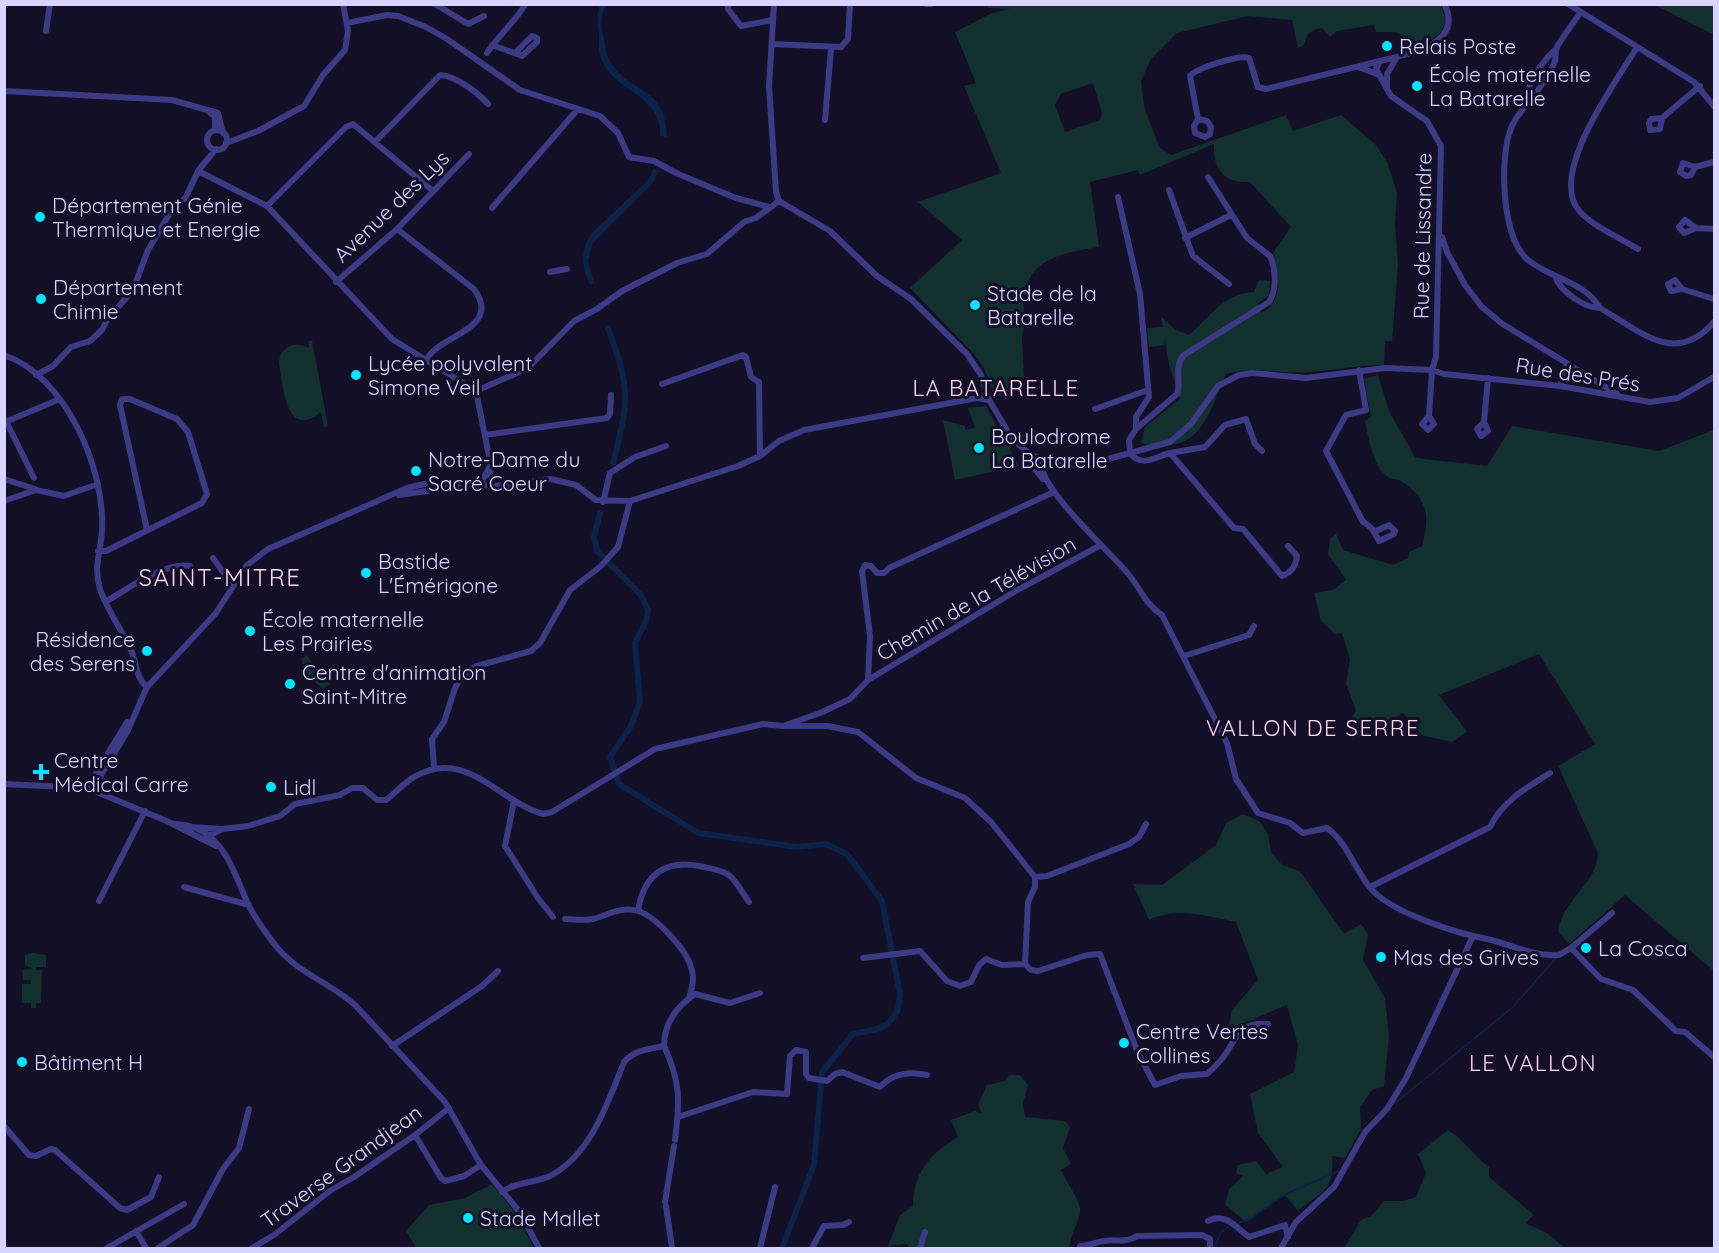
<svg xmlns="http://www.w3.org/2000/svg" width="1719" height="1253" viewBox="0 0 1719 1253" font-family="Quicksand,sans-serif">
	<style>
		.green { fill: #12302f; fill-rule: evenodd }
		.water { fill: #0c2248 }
		.lines { fill: none; stroke-linecap: round; stroke-linejoin: round }
		.stream { stroke: #0c2248; stroke-width: 1.5 }
		.canal { stroke: #0c2248; stroke-width: 6 }
		.minor { stroke: #3d3a85; stroke-width: 6 }
		.poi-dot { fill: #00e5ff; stroke: #130f26; stroke-width: 2 }
		.labels { text-anchor: middle; dominant-baseline: central; stroke-width: 6; stroke-linejoin: round; paint-order: stroke }
		.poi-label { font-size: 21px; fill: #d9d4ff; stroke: #130f26; text-anchor: start }
		.street-label { font-size: 21px; fill: #d9d4ff; stroke: #130f26 }
		.neighbourhood-label { font-size: 22px; letter-spacing: 1.5px; fill: #ffd6f0; stroke: #130f26 }
		.quarter-label { font-size: 24px; letter-spacing: 1.5px; fill: #ffd6f0; stroke: #130f26 }
	</style>
	<rect width="100%" height="100%" fill="#130f26"/>
	<path class="green" d="M1440,4L1446,20C1440,44 1418,44 1399,53L1401,35L1395,32H1376L1374,25L1337,31L1330,37L1322,28C1310,30 1307,34 1304,45L1298,48L1292,20L1248,16L1177,33L1151,59L1141,81L1144,106L1159,147L1171,155L1286,115L1293,131L1341,115L1376,145L1388,164L1397,193L1395,223L1398,265L1392,341H1385L1384,365C1358,365 1335,370 1309,372C1280,375 1254,365 1226,374C1206,420 1200,456 1141,443L1145,427L1180,399L1169,364L1164,336L1165,345L1149,347L1147,328L1163,327L1161,317L1176,330L1189,335C1211,316 1224,293 1254,292L1259,280L1270,281L1269,296L1258,303L1261,313C1285,301 1278,275 1273,253L1291,227L1250,182C1224,183 1213,170 1214,144L1140,175L1138,170L1090,182L1099,247C1070,251 1028,258 1026,293L1022,291L1025,319L1022,337L1024,376L1013,391L995,398L984,368L973,353L910,288L962,240L918,202L1001,173L964,86L976,83L955,32L992,13L1010,9L989,8L986,5ZM1093,83L1102,113L1100,120L1065,132L1055,105L1061,94Z
		M1655,5H1714V35Z
		M308,341H312L328,426L324,427L321,412C286,441 283,386 279,364C279,347 294,340 309,348Z
		M1378,375L1389,411L1415,457L1424,459L1487,466L1512,426L1659,451L1714,430V971L1625,895L1569,944L1558,931C1564,897 1596,886 1598,853L1558,766L1595,744L1539,654L1439,695L1467,732L1452,742L1421,735L1403,713L1352,740L1351,719L1356,711L1346,684L1350,659L1342,633L1335,634L1321,621L1314,593L1333,590L1346,580L1328,554L1330,539L1336,534L1343,550L1393,565L1408,558L1409,552L1422,546C1430,516 1429,500 1401,481C1397,479 1391,479 1388,477C1372,465 1369,439 1365,421L1371,417L1364,379Z
		M986,406L1019,466L955,480L943,420L965,426V430L975,428L968,408Z
		M306,655L330,684L323,689L313,681L309,684L301,659Z
		M1243,814L1259,821L1268,834L1271,852L1282,865L1300,871L1344,934L1361,924L1368,935L1363,960L1385,998L1389,1037L1384,1086L1372,1090L1360,1107L1361,1129L1345,1158L1332,1156C1335,1191 1322,1191 1298,1211L1285,1195L1246,1222L1225,1205L1229,1189L1243,1176L1236,1173L1238,1165L1256,1161L1266,1174L1283,1167L1258,1133L1250,1094L1294,1072L1298,1045L1287,1005L1232,1028L1229,1025L1232,1010L1258,980L1236,922C1208,916 1176,907 1149,920L1133,884L1162,885L1216,845L1226,823Z
		M32,953L46,955V967H36V970H42L41,1003H36V1008H31V1003H22V984H31V980H23L22,970L32,969L31,967L25,966V955Z
		M1009,1075H1020L1028,1085L1023,1103L1025,1117L1065,1121L1070,1127L1063,1148L1071,1164L1061,1170C1065,1180 1083,1204 1080,1213C1077,1225 1071,1234 1069,1248H909L907,1244L888,1246L900,1215L913,1206C913,1172 931,1153 958,1137L951,1120L975,1111L982,1114L978,1104L987,1085L1005,1081Z
		M1448,1130C1465,1140 1473,1156 1489,1167V1177L1534,1215L1525,1223L1547,1233L1565,1248H1344L1361,1220L1371,1216L1384,1201H1403L1416,1197L1426,1173L1418,1154Z
		M492,1184L517,1215L534,1248H416L406,1231L429,1205L465,1198Z"/>
	<path class="water" d="M600,5H606C600,16 601,28 604,41C606,48 606,56 611,63C632,95 666,86 667,137L660,136C662,94 616,93 602,61C598,53 599,45 599,37C598,25 596,16 600,5Z
		M654,169L659,171L653,183L593,243L588,261L594,283L590,285C581,267 580,249 592,233L648,180Z"/>
	<g class="lines">
		<path class="stream" d="M1394,1104L1513,1007L1556,958
			M1239,1223L1252,1218L1281,1196L1339,1171
			M1214,1248L1221,1233L1229,1226"/>
		<path class="canal" d="M608,328C631,391 629,399 613,463
			M600,513L594,537L597,551L641,595L648,610L646,621L635,643L640,702L631,726L610,757L619,784L698,833L797,847L826,844L847,854L882,901L900,994L898,1010L888,1024L877,1029L853,1034L822,1072L814,1165L782,1248"/>
		<path class="minor" d="M435,4L468,24L484,16
			M728,4V9L741,26L773,20
			M774,4L769,86L776,192L779,201
			M926,4H931
			M1568,4L1694,82L1714,106
			M1580,13C1573,24 1564,35 1557,47C1555,52 1556,56 1555,61C1552,71 1542,83 1537,92C1527,107 1515,114 1509,134C1500,165 1502,238 1528,260C1551,279 1584,281 1600,308C1640,331 1675,367 1714,322
			M347,23L387,15L398,16L426,27L447,39L520,90L600,116L618,133L629,157L654,161L678,174L736,198L769,207
			M46,31L50,4
			M772,44L841,47L848,39L850,4
			M492,45L520,55L522,56L537,42V38L532,36L515,53
			M1637,47C1617,81 1546,175 1580,212C1596,228 1620,238 1638,249
			M487,53C494,41 524,11 525,4
			M1358,67L1377,74
			M1387,89V74L1397,57
			M4,91L172,100L218,113L223,133
			M1523,105C1528,85 1539,64 1555,50
			M207,110L215,117V130
			M1662,118L1651,119L1649,123L1650,130L1660,129L1662,118L1700,86
			M1198,119L1194,126L1195,133L1205,137L1210,134L1211,127L1207,121L1198,119L1190,76C1195,69 1239,54 1249,58L1258,87L1266,89L1380,61
			M825,120L831,49
			M207 140a10 10 0 1 1 20 0a10 10 0 1 1-20 0Z
			M376,141L440,75C456,76 477,92 488,104
			M226,143L258,131L304,106L323,75L345,50L348,31L343,4
			M216,149L198,171L267,206L392,339L476,391
			M1695,167L1691,175L1686,176L1680,172L1683,163L1695,167L1714,162
			M1169,190L1193,256L1229,284
			M1118,197L1140,294L1149,397L1136,417V429L1129,440L1130,453
			M779,201L830,231L877,276L911,299L967,354L981,375L989,400L1013,440L1030,454L1053,464L1086,465L1170,442L1191,424L1218,386L1239,375L1252,373L1306,378L1385,368L1432,370L1444,374L1560,386L1650,402L1678,398L1714,377
			M267,206L346,127L353,124L433,191
			M492,208L578,109
			M1696,228L1685,220L1679,227L1684,233L1696,228L1714,229
			M397,229L474,289C504,330 436,335 426,361
			M1442,237L1447,252L1465,285L1481,306L1501,323L1617,394
			M1185,238L1231,215
			M550,272L567,269
			M1555,276C1560,291 1584,308 1600,308
			M336,282L397,229L469,154
			M1682,289L1671,291L1668,284L1675,280L1682,289L1714,299
			M4,355C66,376 105,469 102,530C101,551 93,567 100,589C107,610 122,630 131,650C137,663 135,677 147,687
			M1359,370L1366,410L1346,415L1326,451L1363,522C1372,526 1374,532 1379,541L1394,534L1395,531L1389,525L1374,532
			M36,375L53,366L71,347L90,341L102,330L107,320L133,290L148,250L170,213L186,197L198,171
			M662,384L743,355L746,357L751,377L759,382L760,456
			M1560,386L1567,363
			M476,391L528,368L574,321L597,309L622,291L677,263L707,254L744,222L756,218L779,201
			M476,391L490,461L491,486
			M1095,409L1148,390
			M1429,416L1434,424L1428,430L1422,424L1429,416L1432,370L1436,357L1441,146L1427,121L1391,96L1376,69L1380,61C1405,55 1466,44 1444,4
			M6,421L34,478
			M5,422L60,399
			M1484,422L1477,429L1481,436L1488,431L1484,422L1488,378
			M1136,429L1177,394C1182,380 1173,367 1184,355L1269,302C1277,291 1276,269 1270,256L1247,238L1208,177
			M485,435L607,418L610,414L611,395
			M1130,453C1141,468 1155,457 1170,453L1234,528L1243,529L1282,576C1291,573 1296,566 1297,556L1288,546
			M1170,453L1205,447L1225,425L1246,419L1255,444L1262,451
			M1030,454L1034,468L1043,479
			M1042,460C1034,485 1113,554 1130,576C1141,590 1146,605 1162,615L1227,743L1236,779L1258,813L1290,823L1303,833L1327,828C1349,844 1355,872 1373,891C1396,914 1456,933 1487,939C1510,944 1534,957 1559,955L1571,948L1612,913
			M4,479L35,489
			M479,486L489,468
			M399,495L469,485
			M4,501L36,490L64,496L98,484
			M603,502L610,473L635,457L666,446
			M98,551H106L202,503L207,494L188,432L177,419L130,399H122L120,405L147,530
			M213,558L233,586
			M107,601C129,588 164,562 190,566L194,571
			M1184,656L1249,635L1254,626
			M868,680L1014,592L1101,545
			M783,726H827L858,732L916,778L965,798L991,822L1035,877V887L1028,902L1025,964L1031,970L1038,971L1087,955L1100,954L1138,1053L1155,1085L1181,1076L1207,1074C1211,1070 1217,1065 1221,1060C1237,1041 1235,1022 1268,1024
			M434,768L432,739L444,722L455,688L460,679L469,670L477,666L531,651L540,643L570,590L601,566L618,547L630,501
			M4,784L87,788L169,822L216,846
			M87,788L127,722
			M98,792L101,775L127,732L147,687L216,613L246,566L268,549L407,488L424,484L462,483L495,486L551,479L576,485L596,500L630,501L738,466L760,456L779,441L804,430L977,398L989,400
			M514,801L505,846L538,898L553,917
			M174,824C223,825 233,872 249,906C255,918 264,930 272,941C294,972 328,981 355,1005L445,1102L481,1165L519,1211L539,1248
			M191,827L222,829L207,837
			M222,829L248,826L280,816L295,804L340,795L352,788H363L377,800H386C396,793 403,783 414,777C466,747 496,800 543,814L552,812L655,749L763,724L783,726L820,713L850,699L868,680L870,636L862,571L865,565L871,566L877,573H884L889,568L1054,492
			M1035,877L1047,876L1129,844L1139,837L1146,824
			M184,887L249,905
			M1370,887L1490,827C1503,801 1526,788 1550,773
			M99,901L145,811
			M638,911C644,873 667,858 704,867C713,869 722,870 730,876C737,882 743,894 749,902
			M565,919C574,919 584,921 593,919C607,915 622,906 638,911C655,916 686,949 691,967C695,978 692,988 689,998
			M1571,948L1601,979L1633,990L1676,1031L1685,1032L1714,1057
			M863,958L920,951L947,981L960,986L971,982L979,965L986,959L1002,965L1025,964
			M392,1046L482,986L498,971
			M664,1046C664,1023 676,1007 695,994L730,1003L760,993
			M678,1117L753,1092L787,1094L790,1056L796,1050L806,1052V1074L809,1078L827,1081L835,1074L842,1072L880,1087C893,1073 909,1071 927,1075
			M4,1126L29,1155L36,1156L51,1149L55,1150L120,1208L127,1210L151,1197L159,1177
			M415,1135L441,1178L445,1181L464,1176L481,1165
			M502,1192C515,1182 535,1183 550,1176C591,1155 608,1102 624,1062C634,1050 649,1049 664,1046C681,1083 680,1101 675,1140
			M665,1202L674,1146
			M666,1206L672,1248
			M1208,1221C1226,1212 1235,1227 1249,1237L1285,1225L1288,1237
			M136,1231L146,1248
			M1080,1246C1089,1246 1095,1242 1104,1241C1116,1239 1127,1243 1137,1236L1202,1235L1210,1239V1248
			M107,1248L184,1204
			M158,1248L193,1225L223,1169L239,1148L249,1109
			M252,1248L274,1235L331,1190L354,1177L415,1135L449,1108
			M760,1248L775,1187
			M812,1248L824,1226L843,1225L849,1222
			M920,1248L925,1232
			M1281,1248L1296,1222L1334,1187L1365,1132L1387,1109L1406,1078L1472,938"/>
	</g>
	<g class="poi-dot">
		<circle cx="1387" cy="46" r="6"/>
		<circle cx="1417" cy="86" r="6"/>
		<circle cx="40" cy="217" r="6"/>
		<circle cx="41" cy="299" r="6"/>
		<circle cx="975" cy="305" r="6"/>
		<circle cx="356" cy="375" r="6"/>
		<circle cx="979" cy="448" r="6"/>
		<circle cx="416" cy="471" r="6"/>
		<circle cx="366" cy="573" r="6"/>
		<circle cx="250" cy="631" r="6"/>
		<circle cx="147" cy="651" r="6"/>
		<circle cx="290" cy="684" r="6"/>
		<path d="M38 763h6v6h6v6h-6v6h-6v-6h-6v-6h6z"/>
		<circle cx="271" cy="787" r="6"/>
		<circle cx="1586" cy="948" r="6"/>
		<circle cx="1381" cy="957" r="6"/>
		<circle cx="1124" cy="1043" r="6"/>
		<circle cx="22" cy="1062" r="6"/>
		<circle cx="468" cy="1218" r="6"/>
	</g>
	<g class="labels">
		<g class="poi-label">
			<text x="1399" y="46">Relais Poste</text>
			<text x="1429" y="74">École maternelle<tspan x="1429" dy="24">La Batarelle</tspan></text>
			<text x="52" y="205">Département Génie<tspan x="52" dy="24">Thermique et Energie</tspan></text>
			<text x="53" y="287">Département<tspan x="53" dy="24">Chimie</tspan></text>
			<text x="987" y="293">Stade de la<tspan x="987" dy="24">Batarelle</tspan></text>
			<text x="368" y="363">Lycée polyvalent<tspan x="368" dy="24">Simone Veil</tspan></text>
			<text x="991" y="436">Boulodrome<tspan x="991" dy="24">La Batarelle</tspan></text>
			<text x="428" y="459">Notre-Dame du<tspan x="428" dy="24">Sacré Coeur</tspan></text>
			<text x="378" y="561">Bastide<tspan x="378" dy="24">L'Émérigone</tspan></text>
			<text x="262" y="619">École maternelle<tspan x="262" dy="24">Les Prairies</tspan></text>
			<text x="135" y="639" text-anchor="end">Résidence<tspan x="135" dy="24">des Serens</tspan></text>
			<text x="302" y="672">Centre d'animation<tspan x="302" dy="24">Saint-Mitre</tspan></text>
			<text x="54" y="760">Centre<tspan x="54" dy="24">Médical Carre</tspan></text>
			<text x="283" y="787">Lidl</text>
			<text x="1598" y="948">La Cosca</text>
			<text x="1393" y="957">Mas des Grives</text>
			<text x="1136" y="1031">Centre Vertes<tspan x="1136" dy="24">Collines</tspan></text>
			<text x="34" y="1062">Bâtiment H</text>
			<text x="480" y="1218">Stade Mallet</text>
		</g>
		<g class="street-label">
			<text transform="translate(391 206) rotate(-44)">Avenue des Lys</text>
			<text transform="translate(1422 236) rotate(-89)">Rue de Lissandre</text>
			<text transform="translate(1578 374) rotate(9)">Rue des Prés</text>
			<text transform="translate(976 598) rotate(-30)">Chemin de la Télévision</text>
			<text transform="translate(341 1166) rotate(-36)">Traverse Grandjean</text>
		</g>
		<g class="neighbourhood-label">
			<text x="996" y="388">LA BATARELLE</text>
			<text x="1313" y="728">VALLON DE SERRE</text>
			<text x="1533" y="1063">LE VALLON</text>
		</g>
		<g class="quarter-label">
			<text x="220" y="577">SAINT-MITRE</text>
		</g>
	</g>
	<rect width="1719" height="1253" fill="none" stroke="#d9d4ff" stroke-width="12"/>
</svg>
